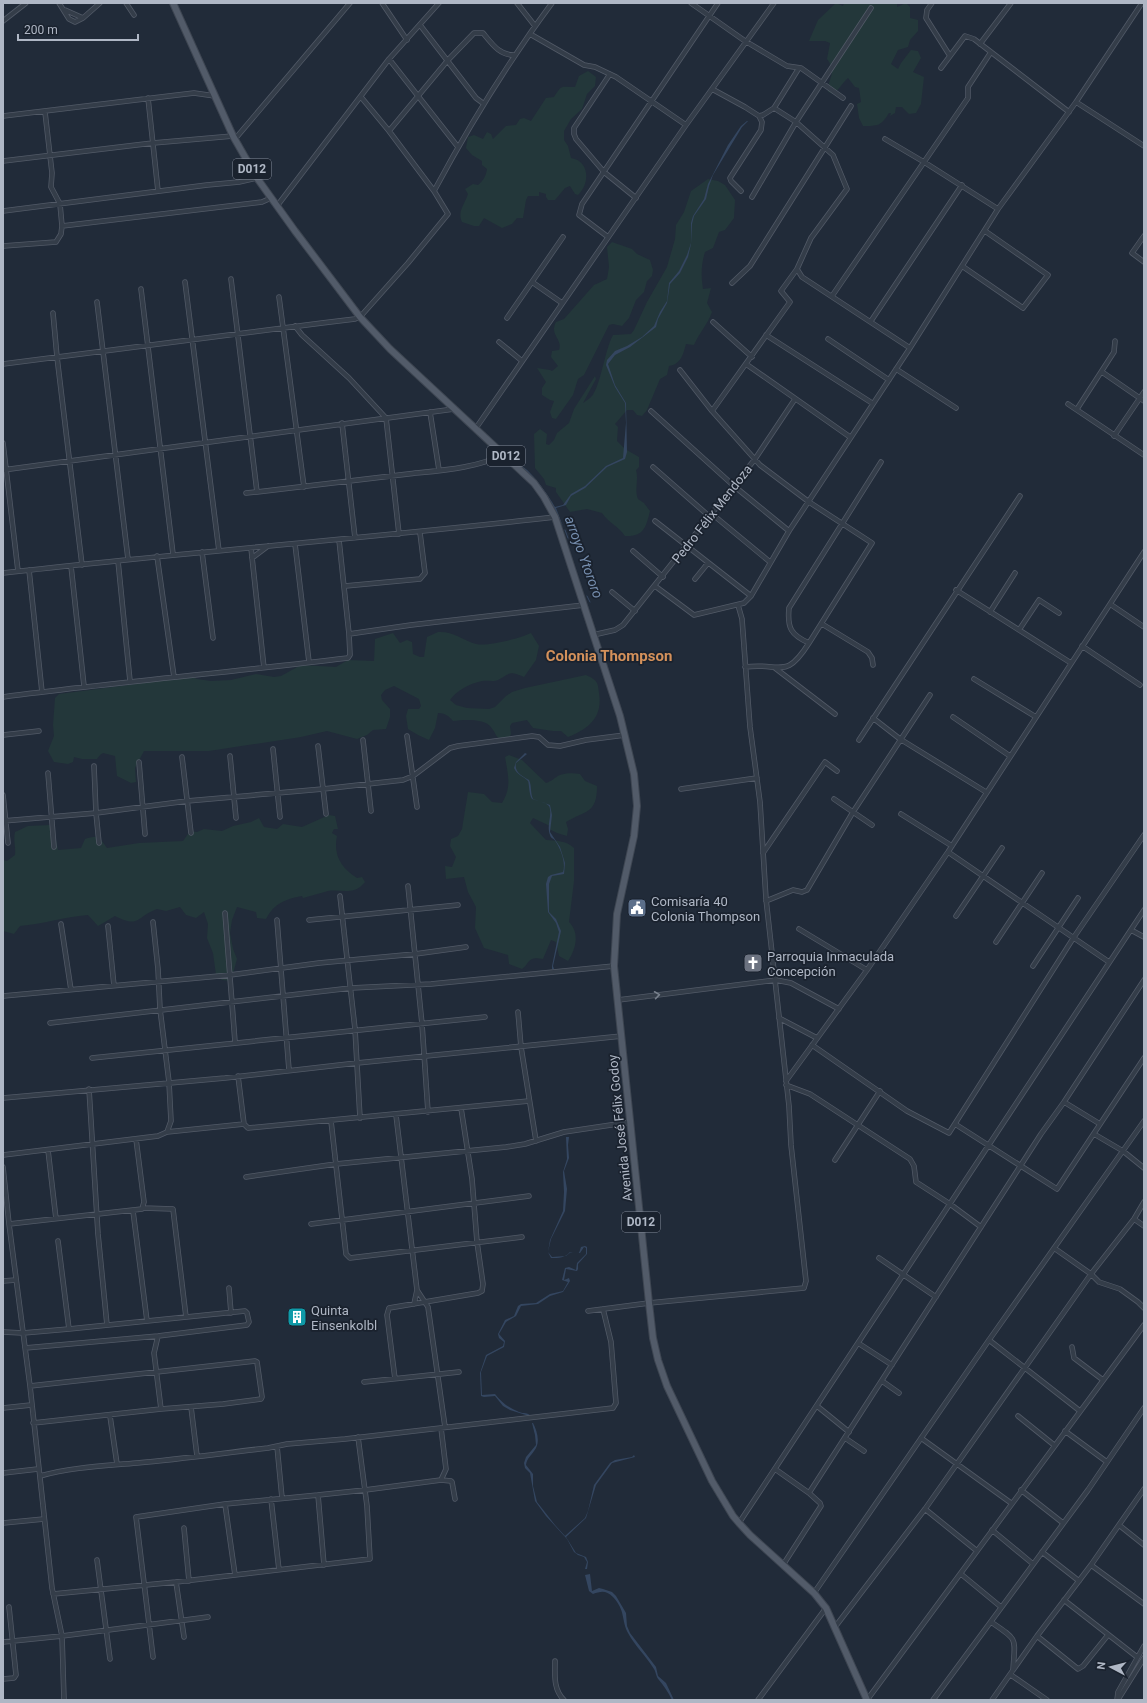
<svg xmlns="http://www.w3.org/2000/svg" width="1147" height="1703" viewBox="0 0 1147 1703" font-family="Roboto,sans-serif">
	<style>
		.green { fill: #23373a }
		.water { fill: #344660 }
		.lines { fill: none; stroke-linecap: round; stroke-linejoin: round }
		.stream { stroke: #344660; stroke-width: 1 }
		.minor-casing { stroke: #525a67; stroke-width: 5.5 }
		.primary-casing { stroke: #3e4652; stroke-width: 8 }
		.minor { stroke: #343d49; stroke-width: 4 }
		.primary { stroke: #525b69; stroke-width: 6 }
		.oneway { stroke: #78808d }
		.labels { text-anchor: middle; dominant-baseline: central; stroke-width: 3.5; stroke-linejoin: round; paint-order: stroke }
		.shield { fill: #1a222e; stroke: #828a98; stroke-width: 1 }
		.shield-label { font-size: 12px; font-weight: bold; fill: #afb7c5 }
		.street-label { font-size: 13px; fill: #afb7c5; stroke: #1a222e }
		.poi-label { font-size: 13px; fill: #afb7c5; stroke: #1a222e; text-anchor: start }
		.water-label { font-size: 14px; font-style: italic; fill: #768eae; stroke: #1a222e }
		.quarter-label { font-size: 15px; font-weight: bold; fill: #d4915b; stroke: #1a222e }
	</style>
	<rect width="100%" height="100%" fill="#212b39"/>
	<path class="green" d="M836,3L843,6L844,3H897V7L906,3L910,7V18L918,20V31L910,40L908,47L898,50L891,64L898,69L901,63L911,50L918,51L921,58L913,72L924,77L921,104L916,113L909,114L902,107H896L895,113L890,116L891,113H889C881,126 878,126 863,126L859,118L857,104L861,102L859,88L855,87L848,78C842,83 840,89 833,94L828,92C827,78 838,74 827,59L830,43L825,41H809L818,20Z
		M588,71L596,77L595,86L587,94L582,109L571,119L564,131V140L568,146L571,158C590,161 590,184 578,195L575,194L570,186L565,188L555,200H548L546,197V194L539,192V196H528L526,200L523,218H517L512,224L502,228L484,218L479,226H474L462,222C457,211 465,204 468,194L465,189L473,184L478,185C483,181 486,176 487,169L482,165V161L472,155L466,148L468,137L474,135L483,139L487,132L491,134L493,139L506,126L516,125L520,119L524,118L531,121L546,98L554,97C562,84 561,87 575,87L579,76Z
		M708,179L718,181L725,185L735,200L734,218L725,230L719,232L713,248L705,252C701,265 701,276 703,289L711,288L707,303L712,312C708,324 699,333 694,345L686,344C683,355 681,364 669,366L667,375L660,379L647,410L642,416L637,415L633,410H627L615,424L618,427L617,441L625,449L639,457V467L636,470C639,480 634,489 638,499L644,503L650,511C646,527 644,537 625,536C617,525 610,524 602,513L587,509L570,512L556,492V488L546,485L544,479L535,468L534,434L540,429L547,434L546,444L549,445L554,440L557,433L569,423L574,409L595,376L596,379L583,403C586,401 589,399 591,397C600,389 605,349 613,335L631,334L634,330L647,302L667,267L675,239L676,225L684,212L691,191Z
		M612,242L632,249L637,254L650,260L653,270L652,276L647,281L644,292L636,300L629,318L622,326L613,324L609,325L584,375L578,379L573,395L556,419L552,418L550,412L554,401L550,400L542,395V388L546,382L537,368L550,370L552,371L558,366L551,357L552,351L559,350C563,339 549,335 556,322L564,319L594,285L607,279L609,267L607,247Z
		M438,632C453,631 462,640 476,644C487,647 521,638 531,633L539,646L536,660L524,677C508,670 510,674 498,680C493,682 487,680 482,681C469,684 457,690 450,700L456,705L467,708L489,709L495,707L506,696L512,692L525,688L586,675C597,680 598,682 599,693C603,718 588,729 568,737L561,731H553L533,728L527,720L512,723L510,726L511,734L508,741C494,739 498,735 490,726C482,718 463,720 453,721C449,716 445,713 438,713L435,728L429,740L418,735L408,729L406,716L408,709H419L421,706L419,699L394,686L385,690L381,695L382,700L390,709V717L386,729L373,730L367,735L357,739L327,731L301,737L209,751H144L135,768L136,782L131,783L117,776L115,756L103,753L100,755L97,759H82L74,757L73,762L68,764L54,762L48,751L54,736L53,725L55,698L59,694L159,681L187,675L197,679L211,681L231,680L256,674L274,677L281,676L301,665L336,667L348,660L374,661L375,639L393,633L400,643L407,640L412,642L413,654L420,657H424L427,637Z
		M509,755L522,760L546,783C552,781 554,778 560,775C566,773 573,773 580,774L585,781L597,786C597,814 586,810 566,822L568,829L567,836L557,833L549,829L550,826L533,818L530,823L546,840C556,841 566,840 574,848V881L569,922C580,933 576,949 568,961L559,956L556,942L551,940L543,959C527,956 531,962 522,969L509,964L508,955L484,948L475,928L476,907L468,892L464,877L446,879L445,866L452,867L456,857L450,846L451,839L458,836L462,829L468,792L484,794L492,802L502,803C512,787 508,775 505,757Z
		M329,815L335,816L338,829H334L332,833L337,836C333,855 341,868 357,878L362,877L365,882C354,896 342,889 328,891C320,893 311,896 303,898L302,896C286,899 274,903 266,919L257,918L256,912L237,907L232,920L230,933L233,949L237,959L231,981L222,980L216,975L213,953L207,938L208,924L204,912L196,918L186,915L180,907L166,911L157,909C137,916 140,929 115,916L98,926L88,915C64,917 43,924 20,926L14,934L3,931V860L7,861L15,855C16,847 13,841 15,832L28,826L50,825L54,829L58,850L81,848L85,839C99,835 99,837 107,848L139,843L183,841L190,831L197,832L204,829L222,831L233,826L251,822L259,818L264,827L277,829L283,824L302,827Z"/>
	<path class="water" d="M747,121H748L742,127L713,175L709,186L706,199L694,216L692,224L691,244L688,257L680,273L670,284L667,303L658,319L656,327L630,347L615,355L608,364L615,385L626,403L627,452L625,459L607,467L585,488L571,496L566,505L556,508L564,529C552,501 542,486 519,465C529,467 549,496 555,507L563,505L571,494L585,486L606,466L623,458L626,423L625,403L615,387L606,365L607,360L615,351L627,346L642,337L654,326L660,312L667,301L669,283L679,271L687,255L691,243V223L693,216L704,199L708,184L728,145L741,126Z
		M525,753L527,754L516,763C514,772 522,776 529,780C532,786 530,792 533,799L550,805L552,815L550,832L560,847L565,863L564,874L552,876L549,884V912L556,919L561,931L553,966L554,969H552V966L559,932L556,923L548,912L546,884L548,877L551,875L563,872C566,863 561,850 556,842C554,838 551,839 550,835C546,825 553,815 549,806L545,803L532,799C529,795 529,782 528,781C523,776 517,775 514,768L516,762Z
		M566,1137H569L568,1145L569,1158L564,1171L567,1189L565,1211L551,1239L548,1252L552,1257L566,1256L571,1252L579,1253L581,1247L585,1246L587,1247V1254L578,1264V1269L577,1271L566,1269L564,1280L569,1278L570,1281L563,1292L550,1296L538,1304L521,1306L516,1316L506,1322L499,1334L505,1341L504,1347L487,1356L481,1372L482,1395L495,1394C502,1403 509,1408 519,1412C524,1414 527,1412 531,1416H529L510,1410L503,1406L495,1396L484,1397L481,1396L480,1373L486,1355L503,1346L504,1342L499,1338L498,1334L505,1320L514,1316L518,1306L521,1304L536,1303L550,1294L563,1291L568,1282L562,1280L565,1268L569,1267L576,1270L577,1263L586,1254V1248L584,1247L580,1253L570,1252C565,1258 559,1258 551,1258L548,1252L550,1240L563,1211L564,1192L563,1172L567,1159Z
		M532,1423H533C537,1431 541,1443 534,1451C531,1456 527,1458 526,1465L533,1474V1486L537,1502L555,1525L565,1536L585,1518L588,1511L594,1485L610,1463L615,1460L632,1457L634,1455L635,1457L612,1463L596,1485L586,1518L566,1537L576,1553L586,1557L588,1562L587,1569H585L587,1562L584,1557L578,1555L574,1552L567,1539L546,1516L535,1501L530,1473L525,1468L524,1463L526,1457L536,1445L535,1435Z
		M590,1574L592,1591L599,1588L603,1589L612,1592L616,1596L626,1613L627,1626L630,1633L656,1667L658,1676L666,1683L674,1700H672C668,1692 664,1686 659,1680C656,1677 656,1672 654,1669C646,1656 635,1646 628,1633C621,1620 626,1611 613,1597C606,1590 601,1591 593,1594L589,1591L585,1575Z"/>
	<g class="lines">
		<path class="stream" d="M565,530L568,538
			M587,596L590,602"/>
		<g class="minor-casing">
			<path id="minor" d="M59,3L69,19L75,22L83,18L100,3
				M126,3L134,15
				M382,3L407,40
				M517,3L535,26
				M691,3L745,41L787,66L801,68L843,98
				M932,3L927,10L926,18L950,56
				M65,10L83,18
				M3,21L26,3
				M420,25L476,98L484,104
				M530,34L584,65L595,67L616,77L686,125
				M980,44L1011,3
				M389,59L458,147
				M941,68L965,36L974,39L1069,112
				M610,74L574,128V134L576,139L604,172L636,198
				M361,97L389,131L448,60L474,33H483C492,44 500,56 515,55
				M148,98L158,191
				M1076,102L1144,146
				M774,108L799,68
				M3,116L194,93L215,96
				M235,139L350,3
				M885,139L924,162L998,209
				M3,161L153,143L233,136
				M434,191C469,126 508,62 552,3
				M741,191L731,181L730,178L761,130L762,122L759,116
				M752,197L796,122L871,8
				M277,206L389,59L439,3
				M3,211L207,185L239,182L257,178
				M62,226L262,202L271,198
				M1144,236L1132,253L1144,262
				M608,237L579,215L582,204L718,3
				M3,246L56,242L61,234L62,226L60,204L51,187L52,173L45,112
				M962,266L1023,308L1048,275L985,231
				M797,269L802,277L910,348
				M231,279L257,492L246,493
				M185,282L219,551
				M532,282L562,303
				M732,283L750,266L851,106
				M141,289L173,554
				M832,296L968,98V87L991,52
				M279,297L304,487
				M97,302L128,559
				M53,313L57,357L82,565
				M507,318L563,237
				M871,321L962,185
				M713,322L752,357
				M295,326L302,335L349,378L386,418L399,534
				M766,335L872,403
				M828,339L889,380
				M499,342L522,361
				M3,364L322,323L355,319L360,317L408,263L448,214L434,191L389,131
				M746,364L850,437
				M896,369L956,408
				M680,370L712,411L760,465L809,502L872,543L809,643
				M1102,372L1144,401
				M1068,404L1144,455
				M1077,409L1114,352L1115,341
				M651,411L734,486L789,531
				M712,411L790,302L781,291L797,269L811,238L847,189L833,155L796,122L774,108L763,115L759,116L745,107L712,89
				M430,412L439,470
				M342,423L355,538
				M476,428L686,125L774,3
				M1114,436L1144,392
				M3,443L18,571
				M653,467L710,517
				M3,470L454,409
				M257,492C307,486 358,480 408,474C435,471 481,468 503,454
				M712,514L770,562
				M655,521L751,596
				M295,544L309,662
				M251,548L264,668
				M633,551L663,577
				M202,552L213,638
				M157,556L174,677
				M252,558L268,546
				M118,561L130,681
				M71,566L84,686
				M29,570L42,692
				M3,573C187,552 371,538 555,517
				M695,579L708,563
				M345,586L420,579L425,573L420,533
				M655,586L694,615L744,603L751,596L789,531L910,348L998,209L1076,102L1142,3
				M956,590L1071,663
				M612,592L635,611
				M1110,604L1144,627
				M990,612L1015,573
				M822,624L868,652L872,658L873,665
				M1019,630L1039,600L1059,613
				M349,634L411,625L584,605
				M593,635L615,630L623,625L755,459L795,399
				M1082,646L1140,685
				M745,667C781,662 785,681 809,643C791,635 787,628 789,608L881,462
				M775,668L835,714
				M974,679L1036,717
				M3,697C118,682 233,672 348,658L350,655L349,634L339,540
				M953,717L1010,756
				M873,718L900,739L986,792
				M3,735L39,731
				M407,736L417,807
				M363,740L371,811
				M859,740L1020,496
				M318,746L326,814
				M273,749L280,817
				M230,756L236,818
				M182,757L191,833
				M139,762L145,834
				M94,766L96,813L99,843
				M48,773L54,847
				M681,789L757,778
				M3,795L8,843
				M834,799L872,825
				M901,814L952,846
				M3,821L96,813L187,801L323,789L403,780L413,776L450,748L458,746L532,736L539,737L548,745L560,746L586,740L625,735
				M948,852L1109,962
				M763,853L825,762L837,771
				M408,886L422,1024L428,1112
				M340,896L355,1029L360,1118
				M766,901L793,890L802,892L807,890L853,812L930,695
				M225,913L235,1042
				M956,916L1002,848
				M277,920L289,1070
				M309,920L458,905
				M61,924L71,990
				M108,926L114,986
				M799,929L867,970
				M1131,930L1144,937
				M996,942L1042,873
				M1033,966L1078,898
				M3,996L230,975L319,963L415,954L466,947
				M618,1000L776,980L791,983L839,1009
				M518,1012L521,1047L536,1141
				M779,1018L817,1038
				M50,1023L351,988L431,984L614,966
				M812,1045L907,1111L949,1133L1074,937L1144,835
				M92,1058L485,1017
				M238,1076L244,1124L248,1128L529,1101
				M786,1081L867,970L948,852L1144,552
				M786,1085L810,1094L910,1159L914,1166L916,1182L950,1204L981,1227
				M89,1089L98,1234L107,1325
				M3,1098L225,1078L357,1063L622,1036
				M1064,1102L1144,980
				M396,1115L417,1290L428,1307L445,1427
				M331,1121L346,1254L350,1258L522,1237
				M955,1124L1057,1189L1144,1058
				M167,1132L244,1124
				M1094,1134L1123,1151L1144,1168
				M48,1150L56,1219
				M3,1155L158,1136L167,1132L171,1121L169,1082L160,1009L158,969L153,922
				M835,1160L880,1091
				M3,1167L9,1224L30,1386L52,1588L62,1636L64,1700
				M246,1177L336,1164L506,1147L525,1144L564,1132L631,1122
				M143,1208L173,1209L186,1317
				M133,1211L147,1321
				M1134,1219L1144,1226
				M9,1224L142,1209L144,1202L136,1139
				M311,1224L529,1196
				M58,1241L69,1329
				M1054,1248L1091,1274L1099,1282L1120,1289L1138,1302L1144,1308
				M879,1258L936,1297
				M3,1281L16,1280
				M229,1288L231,1313
				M414,1304L417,1290
				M588,1311L649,1303L804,1288L806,1281L791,1145L789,1106L766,899L760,802L750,727L742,619L738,605
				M3,1332L23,1333L69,1329L245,1311L247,1313L249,1322L247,1325L158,1336L25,1348
				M158,1336L154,1353L161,1409
				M989,1340L1080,1411
				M858,1343L892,1365
				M1072,1347L1074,1358L1103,1380
				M395,1379L387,1315L389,1308L478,1293L482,1291L483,1284L477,1242L472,1179L461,1108
				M882,1381L899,1393
				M364,1382L459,1372
				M30,1386L255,1361L257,1362L262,1397L261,1399L223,1404L161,1409L33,1423
				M817,1406L849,1432
				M191,1407L197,1456
				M3,1408L31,1405
				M110,1416L117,1464
				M1018,1416L1054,1445
				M1065,1431L1107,1462
				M845,1438L864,1451
				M921,1438L1011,1503
				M277,1446L282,1498
				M775,1469L809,1493
				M3,1473L38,1469
				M40,1476C72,1467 104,1466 137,1463C181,1459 224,1453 268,1448L287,1444L345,1439L613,1408L616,1403L611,1342L603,1309
				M441,1480L451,1481L452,1482L455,1499
				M1021,1490L1063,1523
				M271,1499L279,1570
				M225,1504L235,1575
				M925,1509L977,1551
				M3,1523L44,1519
				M739,1523L1144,910
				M1119,1525L1144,1545
				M184,1528L189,1581
				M992,1530L1033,1564
				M1042,1552L1079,1581
				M97,1560L110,1659
				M324,1565L318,1495L365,1490L441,1480L446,1469L441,1428
				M783,1565L821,1506L820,1503L809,1493L1041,1134L1064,1102L1100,1124
				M1091,1565L1144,1604
				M961,1574L1001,1607
				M176,1582L184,1637
				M814,1593L989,1340L1144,1121
				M53,1594L176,1582L370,1559L367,1506L358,1437
				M1064,1600L1137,1657
				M991,1622C1019,1641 1015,1637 1013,1670
				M835,1627L925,1509L1091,1274L1134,1219L1144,1202
				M1037,1636L1078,1669L1083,1666L1108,1635
				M3,1642L62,1636L208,1617
				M153,1657L136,1517L225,1504L318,1495
				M555,1661C555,1675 553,1689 564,1700
				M1011,1675L1047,1700
				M3,1679L14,1678L16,1675L9,1607
				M1119,1698L1144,1658
				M758,1700L826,1608
				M867,1700L1144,1325
				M933,1700L1088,1490L1144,1408
				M992,1700L1037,1636L1091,1565L1144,1489
				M1117,1700L1118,1692L1144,1646"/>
		</g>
		<g class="primary-casing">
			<path id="primary" d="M173,3L233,136L257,178L295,231L360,317L390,349L534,483L544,497L555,517L620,716L634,774L637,806L634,836L617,914L614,966L649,1303L653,1338L658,1360L667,1386L712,1481L733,1516L739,1523L750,1535L814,1593L826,1608L867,1700"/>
		</g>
		<use href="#minor" class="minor"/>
		<use href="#primary" class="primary"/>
	</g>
	<defs><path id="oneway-chevron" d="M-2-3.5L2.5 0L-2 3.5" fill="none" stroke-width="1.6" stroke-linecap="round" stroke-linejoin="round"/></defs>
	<use class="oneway" href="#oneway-chevron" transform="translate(657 995) rotate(-8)"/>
	<defs>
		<g id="civic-square" transform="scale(1)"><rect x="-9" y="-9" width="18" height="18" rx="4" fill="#5c6f8a" stroke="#1a222e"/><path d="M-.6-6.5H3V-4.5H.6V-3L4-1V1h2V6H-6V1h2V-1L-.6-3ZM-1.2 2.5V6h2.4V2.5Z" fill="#fff"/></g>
		<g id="church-square" transform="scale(1)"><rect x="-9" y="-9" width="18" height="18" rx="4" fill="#6b7280" stroke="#1a222e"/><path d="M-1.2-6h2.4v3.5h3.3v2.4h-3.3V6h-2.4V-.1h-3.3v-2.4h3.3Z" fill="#fff"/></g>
		<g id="building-square" transform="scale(1)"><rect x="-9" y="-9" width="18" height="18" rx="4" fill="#0f9aa8" stroke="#1a222e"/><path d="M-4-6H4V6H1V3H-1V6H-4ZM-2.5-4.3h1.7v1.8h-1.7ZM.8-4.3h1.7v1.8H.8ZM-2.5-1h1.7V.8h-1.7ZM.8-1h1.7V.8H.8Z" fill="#fff"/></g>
	</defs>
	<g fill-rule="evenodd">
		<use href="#civic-square" x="637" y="908"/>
		<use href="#church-square" x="753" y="963"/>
		<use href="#building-square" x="297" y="1317"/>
	</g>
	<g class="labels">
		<g class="shield">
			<rect x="233" y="159" width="38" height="20" rx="3"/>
			<rect x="487" y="446" width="38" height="20" rx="3"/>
			<rect x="622" y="1212" width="38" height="20" rx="3"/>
		</g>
		<g class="shield-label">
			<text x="252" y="169">D012</text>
			<text x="506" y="456">D012</text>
			<text x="641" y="1222">D012</text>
		</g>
		<g class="street-label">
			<text transform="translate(712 514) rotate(-52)">Pedro Félix Mendoza</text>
			<text transform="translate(620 1128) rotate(-96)">Avenida José Félix Godoy</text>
		</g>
		<g class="poi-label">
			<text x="651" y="901">Comisaría 40<tspan x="651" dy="15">Colonia Thompson</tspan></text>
			<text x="767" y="956">Parroquia Inmaculada<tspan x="767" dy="15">Concepción</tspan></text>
			<text x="311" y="1310">Quinta<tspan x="311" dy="15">Einsenkolbl</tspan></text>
		</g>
		<g class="water-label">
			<text transform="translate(584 557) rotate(70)">arroyo Ytororo</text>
		</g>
		<g class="quarter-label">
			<text x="609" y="656">Colonia Thompson</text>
		</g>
	</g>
	<rect width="1147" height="1703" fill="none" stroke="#afb7c5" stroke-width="8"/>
	<g transform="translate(1111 1667) rotate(277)" stroke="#1a222e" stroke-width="3" paint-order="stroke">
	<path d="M0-3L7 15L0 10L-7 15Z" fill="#afb7c5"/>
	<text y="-6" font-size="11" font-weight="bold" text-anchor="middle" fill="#afb7c5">N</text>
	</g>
	<path d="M18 34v6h120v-6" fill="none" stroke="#afb7c5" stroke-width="2"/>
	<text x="24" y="34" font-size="12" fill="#afb7c5" stroke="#1a222e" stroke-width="3" paint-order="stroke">200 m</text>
</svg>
